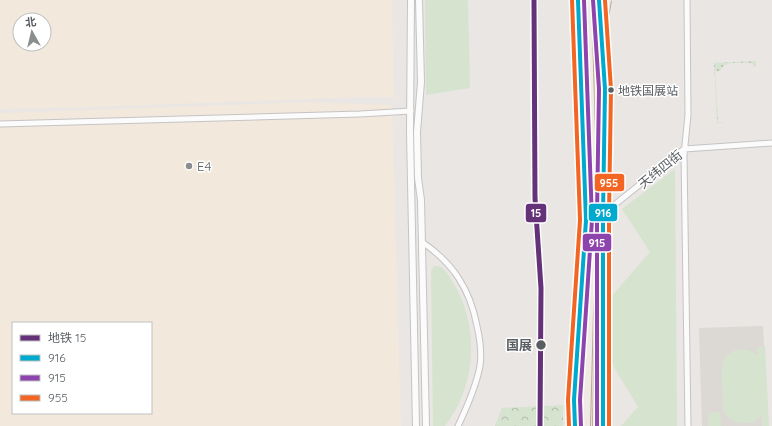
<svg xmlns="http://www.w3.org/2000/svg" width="772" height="426" viewBox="0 0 772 426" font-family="Quicksand,'Noto Sans SC',sans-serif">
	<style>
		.commercial { fill: #f2e8dc; fill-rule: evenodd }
		.education { fill: #dcd8d3 }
		.grass { fill: url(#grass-dots) }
		.forest { fill: url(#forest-crowns) }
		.park { fill: #d6e3cf }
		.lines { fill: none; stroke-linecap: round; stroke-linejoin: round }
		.minor-casing { stroke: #c5c4c4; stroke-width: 7 }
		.tertiary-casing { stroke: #c5c4c4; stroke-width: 8 }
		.secondary-casing { stroke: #c5c5c5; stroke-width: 9 }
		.trunk-casing { stroke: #bda694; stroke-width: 10 }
		.minor { stroke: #fcfbfb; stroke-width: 5 }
		.tertiary { stroke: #fcfbfb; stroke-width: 6 }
		.secondary { stroke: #fcfbfb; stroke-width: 7 }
		.trunk { stroke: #efeae3; stroke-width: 8 }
		.trunk-bridge-casing { stroke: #bda694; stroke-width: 10; stroke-linecap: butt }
		.trunk-bridge { stroke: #efeae3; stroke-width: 8 }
		.bus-1-casing { stroke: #fff; stroke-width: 7 }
		.bus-2-casing { stroke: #fff; stroke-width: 7 }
		.bus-3-casing { stroke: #fff; stroke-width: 7 }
		.bus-1 { stroke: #00a9ce; stroke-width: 4 }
		.bus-2 { stroke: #8e44ad; stroke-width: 4 }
		.bus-3 { stroke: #f26522; stroke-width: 4 }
		.metro-1-casing { stroke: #fff; stroke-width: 8 }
		.metro-1 { stroke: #653279; stroke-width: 5 }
		.bus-dot { fill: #595e61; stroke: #fff; stroke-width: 1.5 }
		.poi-dot { fill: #8b8e8e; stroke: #fff; stroke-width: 1.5 }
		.labels { text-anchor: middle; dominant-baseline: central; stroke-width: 3; stroke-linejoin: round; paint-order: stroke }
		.bus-label { font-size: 12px; fill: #595e61; stroke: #fff; text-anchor: start }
		.poi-label { font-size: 13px; fill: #595e61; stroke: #fff; text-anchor: start }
		.street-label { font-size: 13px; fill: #595e61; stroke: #fff }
		.stop-label { font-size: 13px; font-weight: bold; fill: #595e61; stroke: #fff; text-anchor: end }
		.line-badge { stroke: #fff; stroke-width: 1.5 }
		.badge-label { font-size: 11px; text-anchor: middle; font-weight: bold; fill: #fff }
	</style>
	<defs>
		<pattern id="grass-dots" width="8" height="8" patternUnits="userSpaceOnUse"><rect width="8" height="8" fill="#d6e3cf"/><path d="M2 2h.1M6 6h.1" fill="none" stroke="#b1bbab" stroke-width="1.8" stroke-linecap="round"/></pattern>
		<pattern id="forest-crowns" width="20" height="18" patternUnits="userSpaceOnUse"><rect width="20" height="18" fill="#d6e3cf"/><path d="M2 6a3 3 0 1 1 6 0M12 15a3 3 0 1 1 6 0" fill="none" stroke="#b1bbab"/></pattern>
	</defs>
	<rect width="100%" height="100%" fill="#e9e6e3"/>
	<path class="commercial" d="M0,0H392L394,97H360L94,107L0,109ZM20,20H44V44H20Z
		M310,102L392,105L401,426H0V113ZM13,323H151V413H13Z"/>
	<path class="education" d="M763,326L768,426H702L699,328Z"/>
	<path class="grass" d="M756,61V67L751,63C741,63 724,60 720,71H715L718,122L723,123H717L714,63Z"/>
	<path class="forest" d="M563,405V426H495L502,408Z"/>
	<path class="park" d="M425,0H468L470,88L426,95Z
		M675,169L677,426H621L638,407L597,339V313L650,252L622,209Z
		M434,266C444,265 447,273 452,281C480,324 477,385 445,426H433V425L431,271Z
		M765,346L769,426H762V415C760,417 757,420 755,422C742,426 726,421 723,409C723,398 720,366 724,359C727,354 732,351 737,350C745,348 751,351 758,355L757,347Z
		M720,412L721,426H708V413Z"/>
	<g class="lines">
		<g class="minor-casing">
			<path id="minor" d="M687,0L688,115L684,155L688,426
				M0,124L360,114L411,111
				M603,214L684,149L772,143
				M422,242C453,263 470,289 477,326C480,339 482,352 480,366C476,387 467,407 458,426"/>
		</g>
		<g class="tertiary-casing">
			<path id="tertiary" d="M411,0L410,133L416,426
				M419,0L421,82L417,132L418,178L421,200L426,426"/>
		</g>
		<g class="secondary-casing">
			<path id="secondary" d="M602,38L605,89L604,182
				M575,426L574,400L586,220L578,0
				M603,426V334"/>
		</g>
		<g class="trunk-casing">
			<path id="trunk" d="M596,0L598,51L601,233L597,426
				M586,426L589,313L594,233L587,0"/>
		</g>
		<use href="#minor" class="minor"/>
		<use href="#tertiary" class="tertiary"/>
		<use href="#secondary" class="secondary"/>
		<use href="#trunk" class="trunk"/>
		<g class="trunk-bridge-casing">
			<path id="trunk-bridge" d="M598,51L607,0"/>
		</g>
		<use href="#trunk-bridge" class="trunk-bridge"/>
		<g class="bus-1-casing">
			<path id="bus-1" d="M599,0L605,89L603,214V426
				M575,426L574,400L586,220L578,0"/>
		</g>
		<g class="bus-2-casing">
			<path id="bus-2" d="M593,0L599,89L597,214V426
				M581,426L580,400L592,220L584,0"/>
		</g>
		<g class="bus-3-casing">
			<path id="bus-3" d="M605,0L611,89L609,214V426
				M569,426L568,400L580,220L572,0"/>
		</g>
		<use href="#bus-1" class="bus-1"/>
		<use href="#bus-2" class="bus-2"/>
		<use href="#bus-3" class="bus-3"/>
		<g class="metro-1-casing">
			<path id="metro-1" d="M534,0L535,198L541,288L540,426"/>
		</g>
		<use href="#metro-1" class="metro-1"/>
	</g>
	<g class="bus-dot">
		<circle cx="611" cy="90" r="3.5"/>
		<circle cx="541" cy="345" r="5.5"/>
	</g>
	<circle class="poi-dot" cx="189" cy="166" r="4"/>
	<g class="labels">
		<g class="bus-label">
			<text x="618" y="90">地铁国展站</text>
		</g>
		<g class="poi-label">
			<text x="197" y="166">E4</text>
		</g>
		<g class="street-label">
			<text transform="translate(660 169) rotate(-39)">天纬四街</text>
		</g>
		<g class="stop-label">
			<text x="532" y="345">国展</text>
		</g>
	</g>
	<g class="line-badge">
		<rect x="594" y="173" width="31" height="19" rx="4" fill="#f26522"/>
		<rect x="588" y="203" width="30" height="19" rx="4" fill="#00a9ce"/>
		<rect x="525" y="203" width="22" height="20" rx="4" fill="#653279"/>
		<rect x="582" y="233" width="30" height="19" rx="4" fill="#8e44ad"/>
	</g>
	<g class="badge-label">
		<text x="609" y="187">955</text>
		<text x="603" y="217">916</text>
		<text x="536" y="217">15</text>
		<text x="597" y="247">915</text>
	</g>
	<rect x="12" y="322" width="140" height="92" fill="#ffffff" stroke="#bdbfc0"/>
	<rect x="20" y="335" width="20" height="6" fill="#653279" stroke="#bdbfc0"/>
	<text x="48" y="342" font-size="12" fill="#595e61">地铁 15</text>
	<rect x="20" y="355" width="20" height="6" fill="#00a9ce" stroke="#bdbfc0"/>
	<text x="48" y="362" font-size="12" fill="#595e61">916</text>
	<rect x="20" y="375" width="20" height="6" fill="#8e44ad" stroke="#bdbfc0"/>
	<text x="48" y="382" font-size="12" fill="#595e61">915</text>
	<rect x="20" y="395" width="20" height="6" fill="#f26522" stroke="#bdbfc0"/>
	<text x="48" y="402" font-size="12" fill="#595e61">955</text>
	<g transform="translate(32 32) rotate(352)"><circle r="19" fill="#ffffff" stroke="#bdbfc0"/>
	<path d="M0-3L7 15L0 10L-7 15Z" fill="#8b8e8e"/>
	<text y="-6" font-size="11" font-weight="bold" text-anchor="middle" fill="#595e61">北</text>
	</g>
</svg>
